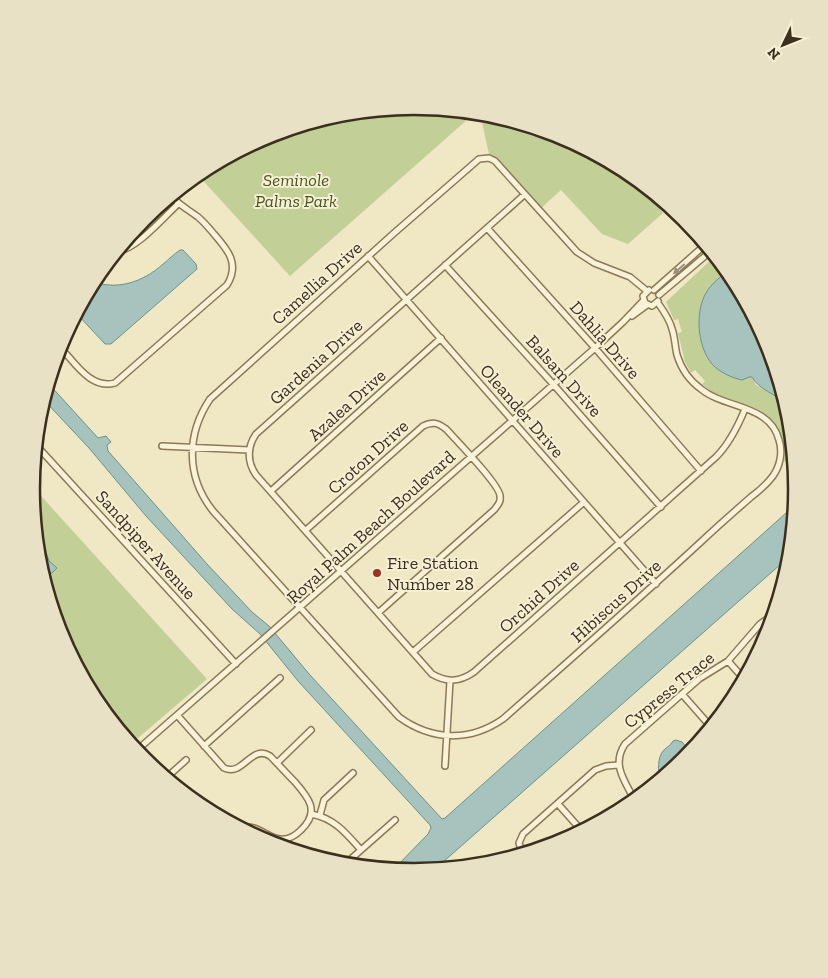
<svg xmlns="http://www.w3.org/2000/svg" width="828" height="978" viewBox="0 0 828 978" font-family="'Zilla Slab',serif">
	<style>
		.green { fill: #c2cf97 }
		.water { fill: #a6c3bd; stroke: #6c928c }
		.lines { fill: none; stroke-linecap: round; stroke-linejoin: round }
		.minor-casing { stroke: #8b7959; stroke-width: 8 }
		.minor { stroke: #faf3d7; stroke-width: 5 }
		.oneway { fill: #9a917a }
		.poi-dot { fill: #9d3226; stroke: #f7f0d4; stroke-width: 2 }
		.labels { text-anchor: middle; dominant-baseline: central; stroke-width: 4; stroke-linejoin: round; paint-order: stroke }
		.park-label { font-size: 18px; font-style: italic; fill: #455824; stroke: #f7f0d4 }
		.street-label { font-size: 18px; fill: #3b2f1e; stroke: #f7f0d4 }
		.poi-label { font-size: 18px; fill: #3b2f1e; stroke: #f7f0d4; text-anchor: start }
		.rim { fill: none; stroke: #3b2f1e; stroke-width: 2.5 }
	</style>
	<rect width="100%" height="100%" fill="#f0e7c4"/>
	<path class="green" d="M414,106L476,112L290,276L197,174L268,135L340,114Z
		M480,113L489,114L561,135L625,170L663,213L628,244L602,234L561,190L541,208L500,162L489,154Z
		M715,256L728,271L723,275C702,307 694,311 705,351L752,377L756,385L772,393L786,404L789,415L794,466L784,461C787,438 777,417 755,408C745,404 735,402 725,398C717,395 709,390 702,384L705,381L695,370L691,373L685,362L678,333L682,332L678,319L674,320L666,302Z
		M32,486L207,679L131,744L96,701L60,635L39,563Z"/>
	<path class="water" d="M180,250H183L196,264L197,269L111,344H105L76,313L93,282C119,290 142,282 162,265C168,260 174,254 180,250Z
		M728,271L732,277L768,343L786,404C776,394 758,389 752,377H749L742,380C732,378 719,372 712,364C697,346 695,312 706,293C711,284 720,277 728,271Z
		M48,383L98,438L106,436L111,442L107,445L108,451L207,564L252,612L269,626L310,675L442,819L445,818L795,505L790,556L434,870L414,872L393,870L428,834L431,828L430,825L298,681L260,634L232,609L146,516L89,448L43,399Z
		M36,537L44,546L49,561L57,568L52,573H41L39,563Z
		M676,740L682,742L691,752L684,760L660,780C658,771 657,757 664,750C668,746 670,746 673,741Z"/>
	<g class="lines">
		<g class="minor-casing">
			<path id="minor" d="M524,195L256,434C247,447 247,462 256,475L432,674C447,683 460,682 474,672L716,457C730,443 738,426 745,409
				M660,198L709,253
				M487,228L595,348L701,471
				M116,252C137,249 163,218 178,204
				M368,256L656,584
				M445,265L553,384L661,507
				M649,290L643,296L645,303L652,306L658,301
				M654,290L706,244
				M647,291L630,277L594,263L577,252L495,161L489,158L479,159L393,234L210,399C186,435 186,477 213,511L399,717C432,741 470,742 503,719C570,660 637,601 703,540C719,525 735,511 751,497C759,491 767,484 773,476C780,466 783,452 779,440C770,404 725,409 701,389C690,381 681,368 677,355C675,347 675,337 672,329C670,320 663,310 658,303
				M659,295L711,251
				M632,316L647,305
				M59,346C74,361 90,390 115,383L227,285C240,264 228,250 214,234C209,228 204,222 198,217C189,210 179,205 171,196
				M36,445L236,664
				M162,446L249,450
				M271,491L441,338
				M306,530L423,426C433,421 438,423 446,429C456,440 500,485 500,496C501,502 498,505 494,510L378,613
				M413,652L584,502
				M728,661L744,679
				M682,694L711,727
				M177,715L224,768C243,777 251,744 270,756C278,764 286,773 294,781C308,797 321,811 301,830C296,835 288,840 280,839C266,837 256,823 241,828
				M204,746L280,678
				M136,751L595,348L623,322L644,300
				M277,763L311,730
				M445,766L450,681
				M166,778L186,760
				M635,801C625,781 611,765 625,744L699,679L728,661L760,624L774,614
				M558,804L582,831
				M311,814C334,818 346,833 361,850
				M320,815L324,800L353,773
				M525,853L521,849L519,843L523,834L595,770L606,766L618,765
				M344,865L395,820"/>
		</g>
		<use href="#minor" class="minor"/>
	</g>
	<defs><path id="oneway-solid" d="M-6-.8H1V-3.2L6.5 0L1 3.2V.8H-6Z" transform="scale(1.25)"/></defs>
	<use class="oneway" href="#oneway-solid" transform="translate(679 269) rotate(139)"/>
	<circle class="poi-dot" cx="377" cy="573" r="5"/>
	<g class="labels">
		<g class="park-label">
			<text x="296" y="180">Seminole<tspan x="296" dy="21">Palms Park</tspan></text>
		</g>
		<g class="street-label">
			<text transform="translate(317 283) rotate(-42)">Camellia Drive</text>
			<text transform="translate(605 340) rotate(49)">Dahlia Drive</text>
			<text transform="translate(316 362) rotate(-42)">Gardenia Drive</text>
			<text transform="translate(564 376) rotate(48)">Balsam Drive</text>
			<text transform="translate(347 405) rotate(-42)">Azalea Drive</text>
			<text transform="translate(522 411) rotate(49)">Oleander Drive</text>
			<text transform="translate(368 457) rotate(-42)">Croton Drive</text>
			<text transform="translate(371 527) rotate(-42)">Royal Palm Beach Boulevard</text>
			<text transform="translate(146 545) rotate(48)">Sandpiper Avenue</text>
			<text transform="translate(539 596) rotate(-42)">Orchid Drive</text>
			<text transform="translate(616 601) rotate(-42)">Hibiscus Drive</text>
			<text transform="translate(669 690) rotate(-39)">Cypress Trace</text>
		</g>
		<g class="poi-label">
			<text x="387" y="563">Fire Station<tspan x="387" dy="21">Number 28</tspan></text>
		</g>
	</g>
	<path d="M0 0H828V978H0ZM40 489a374 374 0 1 1 748 0a374 374 0 1 1-748 0Z" fill="#e8e1c5" fill-rule="evenodd"/>
	<path class="rim" d="M40 489a374 374 0 1 1 748 0a374 374 0 1 1-748 0Z"/>
	<g transform="translate(783 45) rotate(227)" stroke="#f7f0d4" stroke-width="4" paint-order="stroke">
	<path d="M0-4L9 19L0 12L-9 19Z" fill="#3b2f1e"/>
	<text y="-8" font-size="14" font-weight="bold" text-anchor="middle" fill="#3b2f1e">N</text>
	</g>
</svg>
